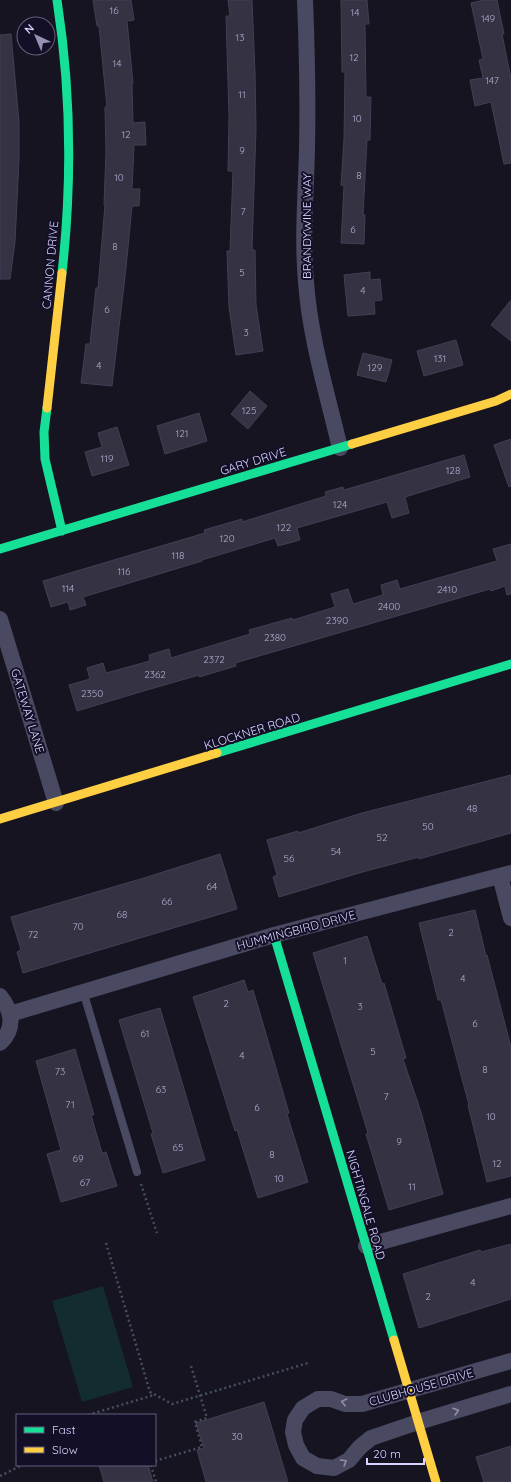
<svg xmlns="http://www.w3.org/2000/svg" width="511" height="1482" viewBox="0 0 511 1482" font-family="Quicksand,sans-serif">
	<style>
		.green { fill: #132c2d }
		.building { fill: #343243; stroke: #433f54 }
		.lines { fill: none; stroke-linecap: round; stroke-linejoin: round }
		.path { stroke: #44505f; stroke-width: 2.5; stroke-dasharray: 2 3; stroke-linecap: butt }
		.lane { stroke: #4a4962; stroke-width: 8 }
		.street { stroke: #4a4962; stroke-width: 16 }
		.fast { stroke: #16e098; stroke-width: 9 }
		.slow { stroke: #ffcf43; stroke-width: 9 }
		.oneway { stroke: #928eb0 }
		.labels { text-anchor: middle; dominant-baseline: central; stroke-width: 4; stroke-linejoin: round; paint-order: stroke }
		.number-label { font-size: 10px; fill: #b0acd0 }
		.street-label { font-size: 12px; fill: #d9d4ff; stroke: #130f26 }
	</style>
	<rect width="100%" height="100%" fill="#161421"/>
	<path class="green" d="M103,1286L133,1387L82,1402L52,1301Z"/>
	<path class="building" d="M93,0H131L134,20L127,21L133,83L132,84L133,123L145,122L146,145H134L132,189H140L139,206H132L126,268L112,386L81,383L86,344H90L96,288H98L105,205H104L106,151L105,107H107L99,26H97Z
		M228,0H252L255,73L256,129L252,250H255L256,305L263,351L236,355L229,307L227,251H230L233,171H228L229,115L226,16H230Z
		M341,0H367L369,24H365L366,97H371L370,140H367L363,215H365L364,244L341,243L344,186L341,185L344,139L345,72H342Z
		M484,0H497L504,34H502L511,79V163L504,164L491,102L475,106L470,80L483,78L479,60L483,59L471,3Z
		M11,34L19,122V159L15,242L10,279H0V35Z
		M370,272V280L380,279L382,300L374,301L375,314L348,316L344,275Z
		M511,300V341L491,325Z
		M456,340L463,365L424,376L417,351Z
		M363,353L392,360L386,382L357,375Z
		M250,391L267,406L248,429L231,414Z
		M199,413L207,441L165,454L157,426Z
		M117,427L129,465L92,476L85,452L102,447L98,433Z
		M511,439V486L509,487L494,445Z
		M464,455L470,477L405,497L409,513L392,518L387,502L297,528L300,540L278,546L275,538L202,560V561L83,597L86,605L70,610L68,602L51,607L43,581L205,533L204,530L242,519V522L326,496L325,492L343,487L344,490Z
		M511,544V594L507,595L505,586L491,591L490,589L235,663L236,666L199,677V675L140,692L77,711L69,685L90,679L87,668L103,663L106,673L150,661L149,655L169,649L171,658L250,634L249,630L292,618L293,620L335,607L331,594L348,589L353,604L383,595L381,585L397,580L400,589L497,561L493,549Z
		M511,775V833L419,859V857L366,871L279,897L273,877L277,875L267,840L298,831V833L362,813Z
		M220,854L237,909L23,973L17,952L21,950L11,917L144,878Z
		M475,910L486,956L487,955L511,1047V1176L487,1182L468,1105H469L441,1000H438L419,923Z
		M367,936L382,984L384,983L406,1058L403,1059L421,1112L443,1194L389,1210L366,1134L368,1133L313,953Z
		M244,980L248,992L253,990L259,1010L289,1113L287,1114L308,1182L258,1198L237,1130L235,1131L193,997Z
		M160,1008L205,1160L163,1173L151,1134L153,1133L119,1020Z
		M75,1049L94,1115H91L102,1153L106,1152L117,1186L61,1202L47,1154L61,1150L36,1061Z
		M511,1244V1299L419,1328L403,1274L480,1250L481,1252Z
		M264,1402L288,1482H206L197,1450L204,1448L196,1423Z
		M511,1446V1482H484L476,1457Z
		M99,1465H148L153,1482H104Z"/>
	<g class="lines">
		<path class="path" d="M141,1184L157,1233
			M106,1243L150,1392L172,1404L308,1363
			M88,1415L154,1395
			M155,1461L202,1447L195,1422L207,1418L191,1366
			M151,1465L156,1482
			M0,1476L22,1465"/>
		<path class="lane" d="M83,991L137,1172"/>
		<path class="street" d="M305,0C307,49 308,99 307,149C306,193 302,237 306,282C310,338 327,393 340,448
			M0,619L56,803
			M500,876L511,918
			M0,996C13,1012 15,1029 0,1043
			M10,1014L274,935L511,873
			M366,1246L511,1206
			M511,1361L362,1404H345L331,1399H318L303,1408L295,1420L293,1432L296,1445L303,1458L317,1466L334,1468L349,1460L360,1447L371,1438L418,1422L511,1394"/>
		<path class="fast" d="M57,0C71,90 72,183 62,273
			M47,408L44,432L45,459L62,531
			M0,549L352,444
			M217,753L511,664
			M274,935L394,1340"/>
		<path class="slow" d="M47,408L62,273
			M352,444L496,401L511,394
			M0,819L217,753
			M394,1340L436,1482"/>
	</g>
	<defs><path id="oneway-chevron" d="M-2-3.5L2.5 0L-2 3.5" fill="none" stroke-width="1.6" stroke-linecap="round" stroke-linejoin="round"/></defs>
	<g class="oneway">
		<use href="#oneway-chevron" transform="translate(344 1402) rotate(-167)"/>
		<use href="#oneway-chevron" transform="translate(456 1411) rotate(-17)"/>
		<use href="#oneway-chevron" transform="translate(344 1462) rotate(-31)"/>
	</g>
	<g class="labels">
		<g class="number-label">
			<text x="114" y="10">16</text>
			<text x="355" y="12">14</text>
			<text x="488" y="18">149</text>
			<text x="240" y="37">13</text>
			<text x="354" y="57">12</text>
			<text x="117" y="63">14</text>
			<text x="492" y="80">147</text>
			<text x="242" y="94">11</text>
			<text x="357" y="118">10</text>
			<text x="126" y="134">12</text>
			<text x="242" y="150">9</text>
			<text x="359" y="175">8</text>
			<text x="119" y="177">10</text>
			<text x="243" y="211">7</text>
			<text x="353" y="229">6</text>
			<text x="115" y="246">8</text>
			<text x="242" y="272">5</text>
			<text x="363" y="290">4</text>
			<text x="107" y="309">6</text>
			<text x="246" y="332">3</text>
			<text x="440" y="358">131</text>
			<text x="99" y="365">4</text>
			<text x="375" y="367">129</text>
			<text x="249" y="410">125</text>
			<text x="182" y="433">121</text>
			<text x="107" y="458">119</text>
			<text x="453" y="470">128</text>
			<text x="340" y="504">124</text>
			<text x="284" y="527">122</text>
			<text x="227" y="538">120</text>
			<text x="178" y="555">118</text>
			<text x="124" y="571">116</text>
			<text x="68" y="588">114</text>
			<text x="447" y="589">2410</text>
			<text x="389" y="606">2400</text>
			<text x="337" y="620">2390</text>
			<text x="275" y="637">2380</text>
			<text x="214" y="659">2372</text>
			<text x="155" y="674">2362</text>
			<text x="92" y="693">2350</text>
			<text x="472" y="808">48</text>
			<text x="428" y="826">50</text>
			<text x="382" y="837">52</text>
			<text x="336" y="851">54</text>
			<text x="289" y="858">56</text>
			<text x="212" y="886">64</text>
			<text x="167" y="901">66</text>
			<text x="122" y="914">68</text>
			<text x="78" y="926">70</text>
			<text x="451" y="932">2</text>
			<text x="33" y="934">72</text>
			<text x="345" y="960">1</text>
			<text x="463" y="978">4</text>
			<text x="226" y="1003">2</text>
			<text x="360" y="1006">3</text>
			<text x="475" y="1023">6</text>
			<text x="145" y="1033">61</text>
			<text x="373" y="1051">5</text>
			<text x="242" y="1055">4</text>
			<text x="485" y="1069">8</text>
			<text x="60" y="1071">73</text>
			<text x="161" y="1089">63</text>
			<text x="386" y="1096">7</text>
			<text x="70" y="1104">71</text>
			<text x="257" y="1107">6</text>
			<text x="491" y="1116">10</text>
			<text x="399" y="1141">9</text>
			<text x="178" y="1147">65</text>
			<text x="272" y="1154">8</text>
			<text x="78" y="1158">69</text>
			<text x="497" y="1163">12</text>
			<text x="279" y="1178">10</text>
			<text x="85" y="1182">67</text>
			<text x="412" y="1186">11</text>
			<text x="473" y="1282">4</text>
			<text x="428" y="1296">2</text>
			<text x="237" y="1436">30</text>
		</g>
		<g class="street-label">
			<text transform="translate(306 226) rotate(-90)">BRANDYWINE WAY</text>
			<text transform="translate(50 265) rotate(-85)">CANNON DRIVE</text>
			<text transform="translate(253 461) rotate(-17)">GARY DRIVE</text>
			<text transform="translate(28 711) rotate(73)">GATEWAY LANE</text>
			<text transform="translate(252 731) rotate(-17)">KLOCKNER ROAD</text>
			<text transform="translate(296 930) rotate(-15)">HUMMINGBIRD DRIVE</text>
			<text transform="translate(366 1205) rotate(74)">NIGHTINGALE ROAD</text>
			<text transform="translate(421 1387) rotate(-16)">CLUBHOUSE DRIVE</text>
		</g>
	</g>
	<rect x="16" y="1414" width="140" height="52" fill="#130f26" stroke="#625e7d"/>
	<rect x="24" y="1427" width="20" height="6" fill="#16e098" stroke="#625e7d"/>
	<text x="52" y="1434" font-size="12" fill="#d9d4ff">Fast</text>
	<rect x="24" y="1447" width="20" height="6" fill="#ffcf43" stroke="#625e7d"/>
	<text x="52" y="1454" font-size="12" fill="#d9d4ff">Slow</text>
	<g transform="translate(36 36) rotate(316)"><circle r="19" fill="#130f26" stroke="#625e7d"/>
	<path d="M0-3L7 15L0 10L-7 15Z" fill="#9591b1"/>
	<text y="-6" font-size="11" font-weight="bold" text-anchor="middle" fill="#d9d4ff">N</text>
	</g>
	<path d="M367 1458v6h57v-6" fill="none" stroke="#d9d4ff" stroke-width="2"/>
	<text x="373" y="1458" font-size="12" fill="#d9d4ff" stroke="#130f26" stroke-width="3" paint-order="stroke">20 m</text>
</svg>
